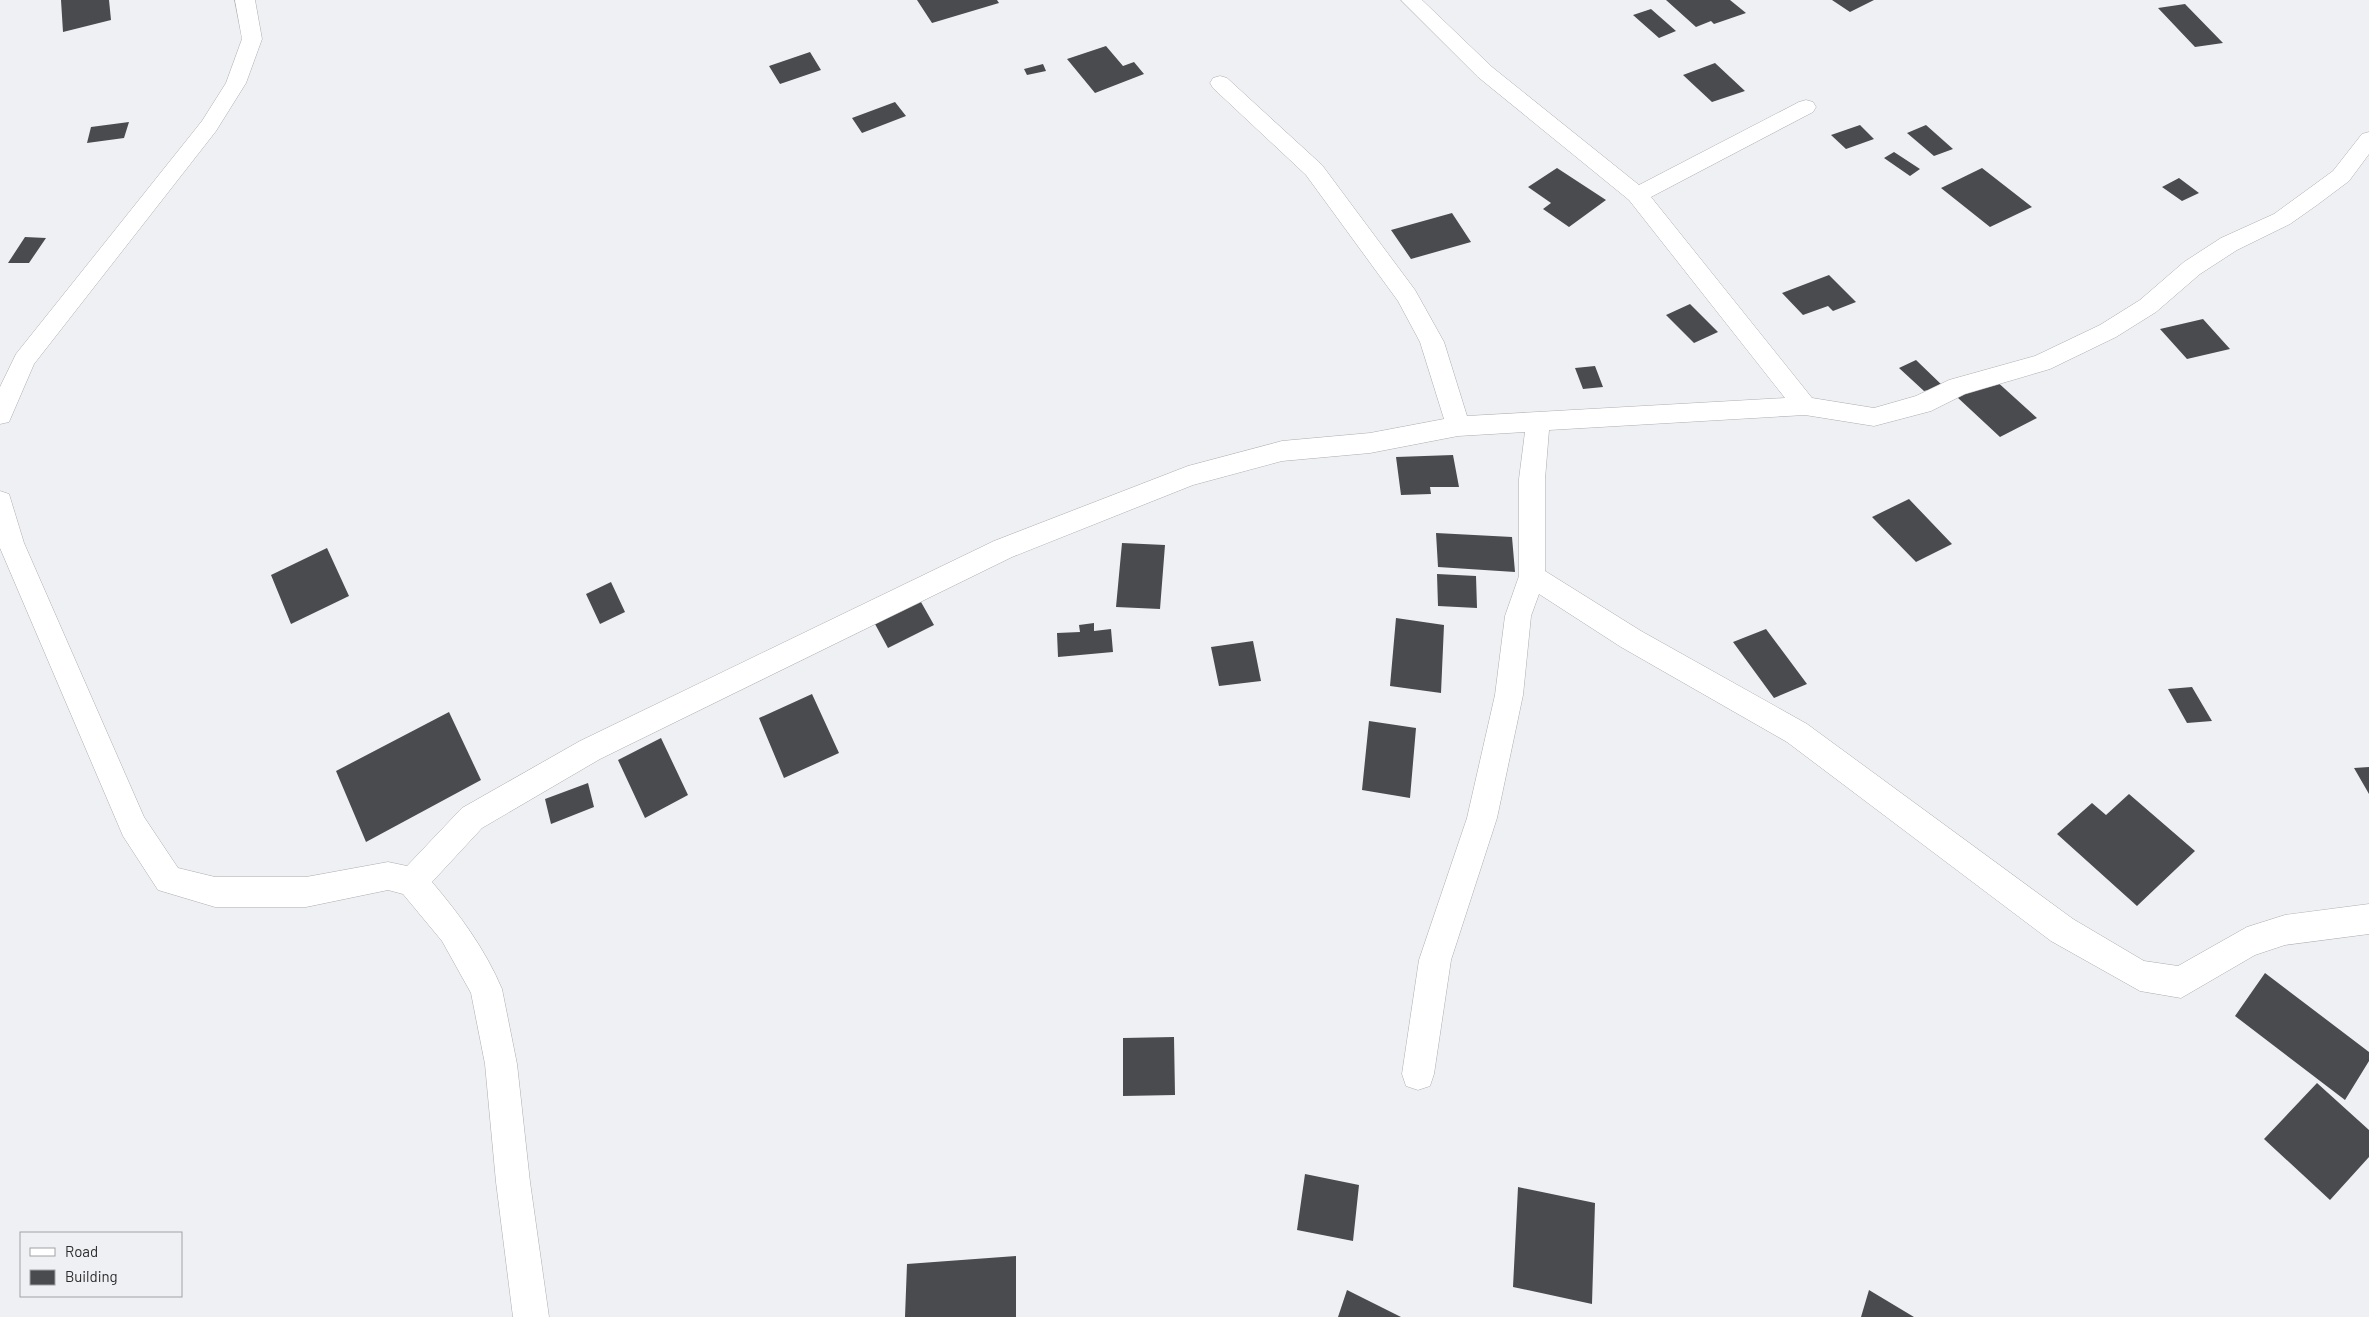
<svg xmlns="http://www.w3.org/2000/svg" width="2369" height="1317" viewBox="0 0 2369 1317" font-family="Barlow,sans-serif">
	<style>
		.building { fill: #4a4b4e }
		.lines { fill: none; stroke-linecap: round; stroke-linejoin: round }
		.street-casing { stroke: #acadb0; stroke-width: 1 }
		.street { fill: #fff; fill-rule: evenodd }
	</style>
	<rect width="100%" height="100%" fill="#eff0f4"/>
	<path class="building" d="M61,0H109L111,20L63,32Z
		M917,0H997L999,3L932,23Z
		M1666,0H1730L1746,13L1714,24L1711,21L1696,27Z
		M1832,0H1874L1850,12Z
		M2185,4L2223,43L2195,47L2158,8Z
		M1651,9L1676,31L1659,38L1633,15Z
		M1106,46L1123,66L1134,62L1144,74L1095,93L1067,59Z
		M810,52L821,70L780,84L769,66Z
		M1715,63L1745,91L1712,102L1683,75Z
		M1043,64L1046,71L1027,75L1024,69Z
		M895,102L906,116L862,133L852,118Z
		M129,122L124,138L87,143L91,127Z
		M1860,125L1874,139L1846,149L1831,135Z
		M1926,125L1953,149L1934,156L1907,133Z
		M1894,152L1920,169L1910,176L1884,158Z
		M1557,168L1606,200L1569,227L1543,209L1551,203L1528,187Z
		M1982,168L2032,207L1990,227L1941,188Z
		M2179,178L2199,193L2182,201L2162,187Z
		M1452,213L1471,242L1411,259L1391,230Z
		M25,237L46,238L29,263H8Z
		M1829,275L1856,302L1833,311L1828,306L1803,315L1782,293Z
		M1690,304L1718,332L1694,343L1666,315Z
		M2203,319L2230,349L2187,359L2160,329Z
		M1916,360L1944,387L1924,391L1899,368Z
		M1595,366L1603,387L1583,389L1575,368Z
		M1994,379L2037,418L2000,437L1957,397Z
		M1453,455L1459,487H1430L1431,494L1401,495L1396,457Z
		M1909,499L1952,544L1916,562L1872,517Z
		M1436,533L1512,537L1515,572L1438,567Z
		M1122,543L1165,545L1160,609L1116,607Z
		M327,548L349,596L291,624L271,575Z
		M1437,574L1476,576L1477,608L1438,606Z
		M611,582L625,612L600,624L586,594Z
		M921,602L934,625L888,648L875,624Z
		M1396,618L1444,625L1441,693L1390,686Z
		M1094,623V631L1111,629L1113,652L1058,657L1057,633L1080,632L1079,625Z
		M1766,629L1807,684L1774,698L1733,642Z
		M1253,641L1261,681L1219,686L1211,647Z
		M2192,687L2212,721L2187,723L2168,689Z
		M812,694L839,753L784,778L759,718Z
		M449,712L481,780L366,842L336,771Z
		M1369,721L1416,728L1410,798L1362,790Z
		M661,738L688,795L645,818L618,760Z
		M2369,767V794L2354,768Z
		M588,783L594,807L551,824L545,799Z
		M2129,794L2195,851L2137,906L2057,834L2092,803L2106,815Z
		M2265,973L2369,1052V1061L2345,1100L2235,1016Z
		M1174,1037L1175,1095L1123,1096V1038Z
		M2317,1083L2369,1130V1157L2330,1200L2264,1139Z
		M1305,1174L1359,1185L1353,1241L1297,1230Z
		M1518,1187L1595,1203L1592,1304L1513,1287Z
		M1016,1256V1317H905L907,1264Z
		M1347,1290L1401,1317H1338Z
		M1869,1290L1914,1317H1861Z"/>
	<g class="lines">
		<g class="street-casing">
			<path id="street" d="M235,0H255L262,39L246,83L216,131L34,364L9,422L0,424V387L16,354L202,121L226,83L242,39Z
				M1401,0H1422L1492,67L1639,185L1799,102L1806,100L1813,102L1816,107L1813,112L1651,197L1812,398L1874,408L1916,396L1949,380L2035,356L2100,325L2140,300L2184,262L2221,238L2274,214L2333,171L2362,134L2369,132V154L2349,181L2317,205L2290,224L2237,250L2200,274L2156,312L2116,337L2050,369L1965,394L1931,411L1874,426L1805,415L1549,430L1545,479V571L1641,631L1807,724L2073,919L2144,961L2178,966L2247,927L2285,915L2369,904V934L2285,945L2255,955L2181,998L2140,991L2051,941L1787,742L1621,647L1539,594L1531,616L1523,695L1497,818L1451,960L1434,1074L1430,1086L1418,1090L1406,1086L1402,1074L1419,960L1467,818L1495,695L1505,616L1519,576V479L1525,432L1458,436L1370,453L1282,461L1193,485L1012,557L600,759L482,828L432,882C460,915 485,949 502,989L517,1064L530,1182L549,1317H513L496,1182L485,1064L471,993L442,941L403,894L388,890L306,907H215L158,890L123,836L0,548V491L9,494L24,543L144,817L178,868L215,877H306L388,862L407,866L462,808L580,741L994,541L1188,466L1282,441L1370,433L1444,419L1420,342L1398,301L1306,175L1213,88L1210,83L1213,78L1220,76L1227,78L1322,165L1415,290L1444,342L1467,416L1785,398L1629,200L1478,77Z"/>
		</g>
		<use href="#street" class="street"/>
	</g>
	<rect x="20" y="1232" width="162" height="65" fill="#eff0f4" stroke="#a1a2a4"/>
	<rect x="30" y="1248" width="25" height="8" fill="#ffffff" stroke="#a1a2a4"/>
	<text x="65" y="1257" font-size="15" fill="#2c2c2d">Road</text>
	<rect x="30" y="1270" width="25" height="15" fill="#4a4b4e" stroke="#a1a2a4"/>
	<text x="65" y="1282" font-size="15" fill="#2c2c2d">Building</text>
</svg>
